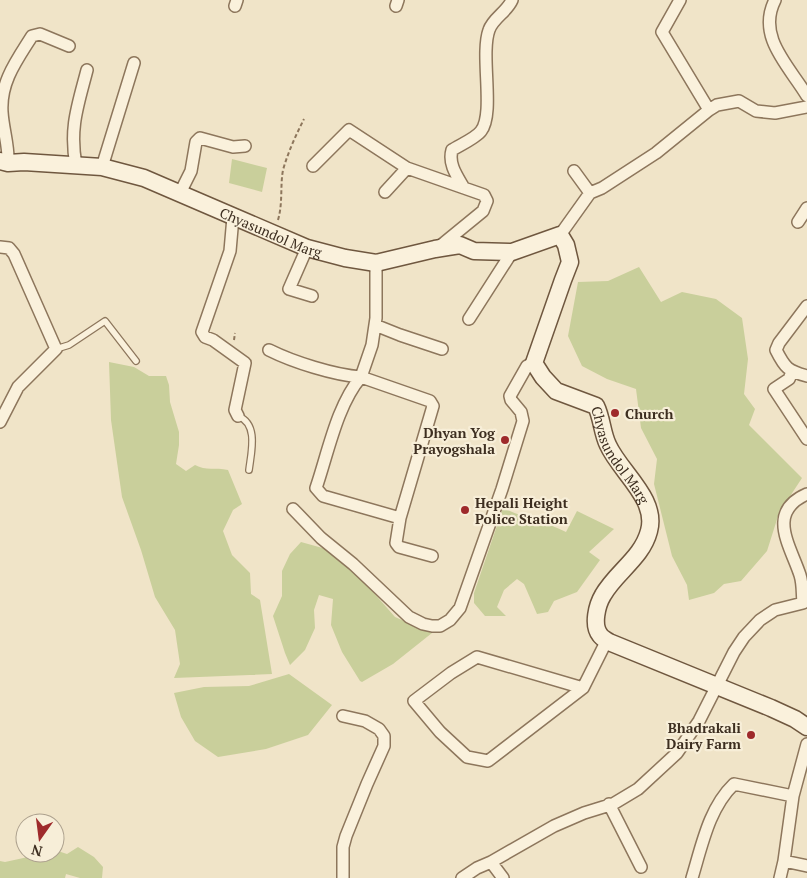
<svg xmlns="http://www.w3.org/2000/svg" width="807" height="878" viewBox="0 0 807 878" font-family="'PT Serif',serif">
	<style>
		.green { fill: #c9cf9b }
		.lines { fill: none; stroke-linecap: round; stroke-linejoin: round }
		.lane-casing { stroke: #8d765c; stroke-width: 8 }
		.street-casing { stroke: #8d765c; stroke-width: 14 }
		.secondary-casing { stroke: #6f573f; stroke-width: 19 }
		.path { stroke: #8d765c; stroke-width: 2; stroke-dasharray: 4 2.5; stroke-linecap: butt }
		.lane { stroke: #faf1dc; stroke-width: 5.5 }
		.street { stroke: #faf1dc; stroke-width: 11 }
		.secondary { stroke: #faf1dc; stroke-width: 16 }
		.poi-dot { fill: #9e2a2b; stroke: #f7eed8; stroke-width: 2 }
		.labels { text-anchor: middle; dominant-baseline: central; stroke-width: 4.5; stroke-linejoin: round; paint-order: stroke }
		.street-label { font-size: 14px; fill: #3d2e20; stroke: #f7eed8 }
		.poi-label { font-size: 14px; font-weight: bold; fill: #3d2e20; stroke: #f7eed8; text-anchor: start }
	</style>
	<rect width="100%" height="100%" fill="#f0e4c8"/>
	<path class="green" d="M232,159L267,168L262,192L229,183Z
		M639,267L661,302L682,292L716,299L742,318L748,359L744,394L755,409L749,425L802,478L779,513L767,551L741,581L724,584L714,593L689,600L687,585L672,556L654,484L657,459L641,428L636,389L607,379L582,366L568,336L578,282L608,281Z
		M109,362L134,367L149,376H166L169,385L170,402L179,432V445L176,464L186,471L195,465C206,471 215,467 228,470L242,504L233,510L223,531L232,555L250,573L251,594L260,600L272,674L174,678L180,664L175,630L155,597L141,550L122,497L111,420Z
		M503,508C523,518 546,522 566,532L577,511L614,529L589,552L600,560L577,592L554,601L548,612L537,614L524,584L517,579L504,590L497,607L506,616H485L474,603V593Z
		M301,542L326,549L351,565L366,584L395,617L432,633L393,664L362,682L360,681L342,652L331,625L333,599L319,595L314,610L315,628L305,650L290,665L285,653L273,616L282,596V571L290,554Z
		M289,674L332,705L308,735L266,749L218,757L195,741L181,717L174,693L204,687L249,686Z
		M78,847L94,857L103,867L102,878H80L66,874L65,878H0V861L5,862L28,857L30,853H55V850L67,854Z"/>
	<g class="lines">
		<g class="lane-casing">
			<path id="lane" d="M56,349L69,345L105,321L136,361
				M238,416C259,424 251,453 249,470"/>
		</g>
		<g class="street-casing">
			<path id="street" d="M680,0L662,32L709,110
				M775,0C756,37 790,67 807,96
				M235,6L237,0
				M396,6L398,0
				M8,163C9,146 3,129 2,112C0,82 17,60 32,36L40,34L69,46
				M76,165C69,128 78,105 87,70
				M313,166L349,130L407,168
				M102,167L134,63
				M574,171L590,193
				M385,192L407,168L464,188
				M180,193L191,171L196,142L200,138L233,147L245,146
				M233,217L230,251L202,332L205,337L213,340L245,363L235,410L238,416
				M798,222L807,208
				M560,235L590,193L602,188L656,153L709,110L717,105L739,101L756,111L775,113L807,107
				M0,247L9,248L14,254L56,349L18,387L0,422
				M439,247L483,211L487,201L484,195L464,188C457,176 448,164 452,150C460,145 476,138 481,131C495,113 480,55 489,30C493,18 507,12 512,0
				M307,248L289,289L312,296
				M807,306L779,343L776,350C785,368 788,371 807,376
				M469,319L512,252
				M375,325L400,335L442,349
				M269,350C293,362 334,375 361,377L372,345L376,318V263
				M792,372L789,379L774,389L807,439
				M293,509L321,538L353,564L409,617L423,624L432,626H440L450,620L460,608L502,489L523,421L521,412L511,400L510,396L527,366L534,363
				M400,518L323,496L316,488C328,453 337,405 361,377L430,401L433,406L400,518L396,543L399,547L432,556
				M583,688L477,657L451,673L414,701L440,732L467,757L488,761L583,688L607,640
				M343,716L365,721L379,729L384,736V746L367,784L346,836L343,847V878
				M609,804L641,867
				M784,861L807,866
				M491,862L503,878
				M462,878L477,868L491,862L554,826L584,813L613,804L638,789L677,753L699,721L734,652L744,637L760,620L775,610L803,603C802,594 803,584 800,575C790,545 766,512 807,494
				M692,878C702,845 709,808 734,784L793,796
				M780,878L784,861L793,796L807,744"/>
		</g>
		<g class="secondary-casing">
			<g id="secondary">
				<path id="s1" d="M0,161L8,163L24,162L102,167L144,178L307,248L345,258L376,263L435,249L460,245L474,251L512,252L560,235L566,245L570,262L563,280L534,363L543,377L556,391L596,406C602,418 602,433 608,445C620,472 658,499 649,531C642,558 616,572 603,595C597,605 592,625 600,635C602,638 606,640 609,642L771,708L795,719L807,727"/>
			</g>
		</g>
		<path class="path" d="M278,220C283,203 280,186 283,170C288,152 296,135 304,119
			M234,340L235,333"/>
		<use href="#lane" class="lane"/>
		<use href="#street" class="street"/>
		<use href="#secondary" class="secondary"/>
	</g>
	<g class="poi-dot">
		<circle cx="615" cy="413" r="5"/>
		<circle cx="505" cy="440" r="5"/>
		<circle cx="465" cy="510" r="5"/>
		<circle cx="751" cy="735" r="5"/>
	</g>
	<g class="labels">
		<g class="street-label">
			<text stroke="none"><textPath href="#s1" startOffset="284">Chyasundol Marg</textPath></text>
			<text stroke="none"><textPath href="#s1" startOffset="854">Chyasundol Marg</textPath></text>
		</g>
		<g class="poi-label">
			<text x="625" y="413">Church</text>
			<text x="495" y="432" text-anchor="end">Dhyan Yog<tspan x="495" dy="16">Prayogshala</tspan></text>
			<text x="475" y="502">Hepali Height<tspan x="475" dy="16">Police Station</tspan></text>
			<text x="741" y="727" text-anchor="end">Bhadrakali<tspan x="741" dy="16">Dairy Farm</tspan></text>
		</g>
	</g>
	<g transform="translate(40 838) rotate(194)"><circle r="24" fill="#f7eed8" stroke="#ada18e"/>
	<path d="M0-4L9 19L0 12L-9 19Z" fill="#9e2a2b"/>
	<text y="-8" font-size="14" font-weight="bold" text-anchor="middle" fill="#3d2e20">N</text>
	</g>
</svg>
